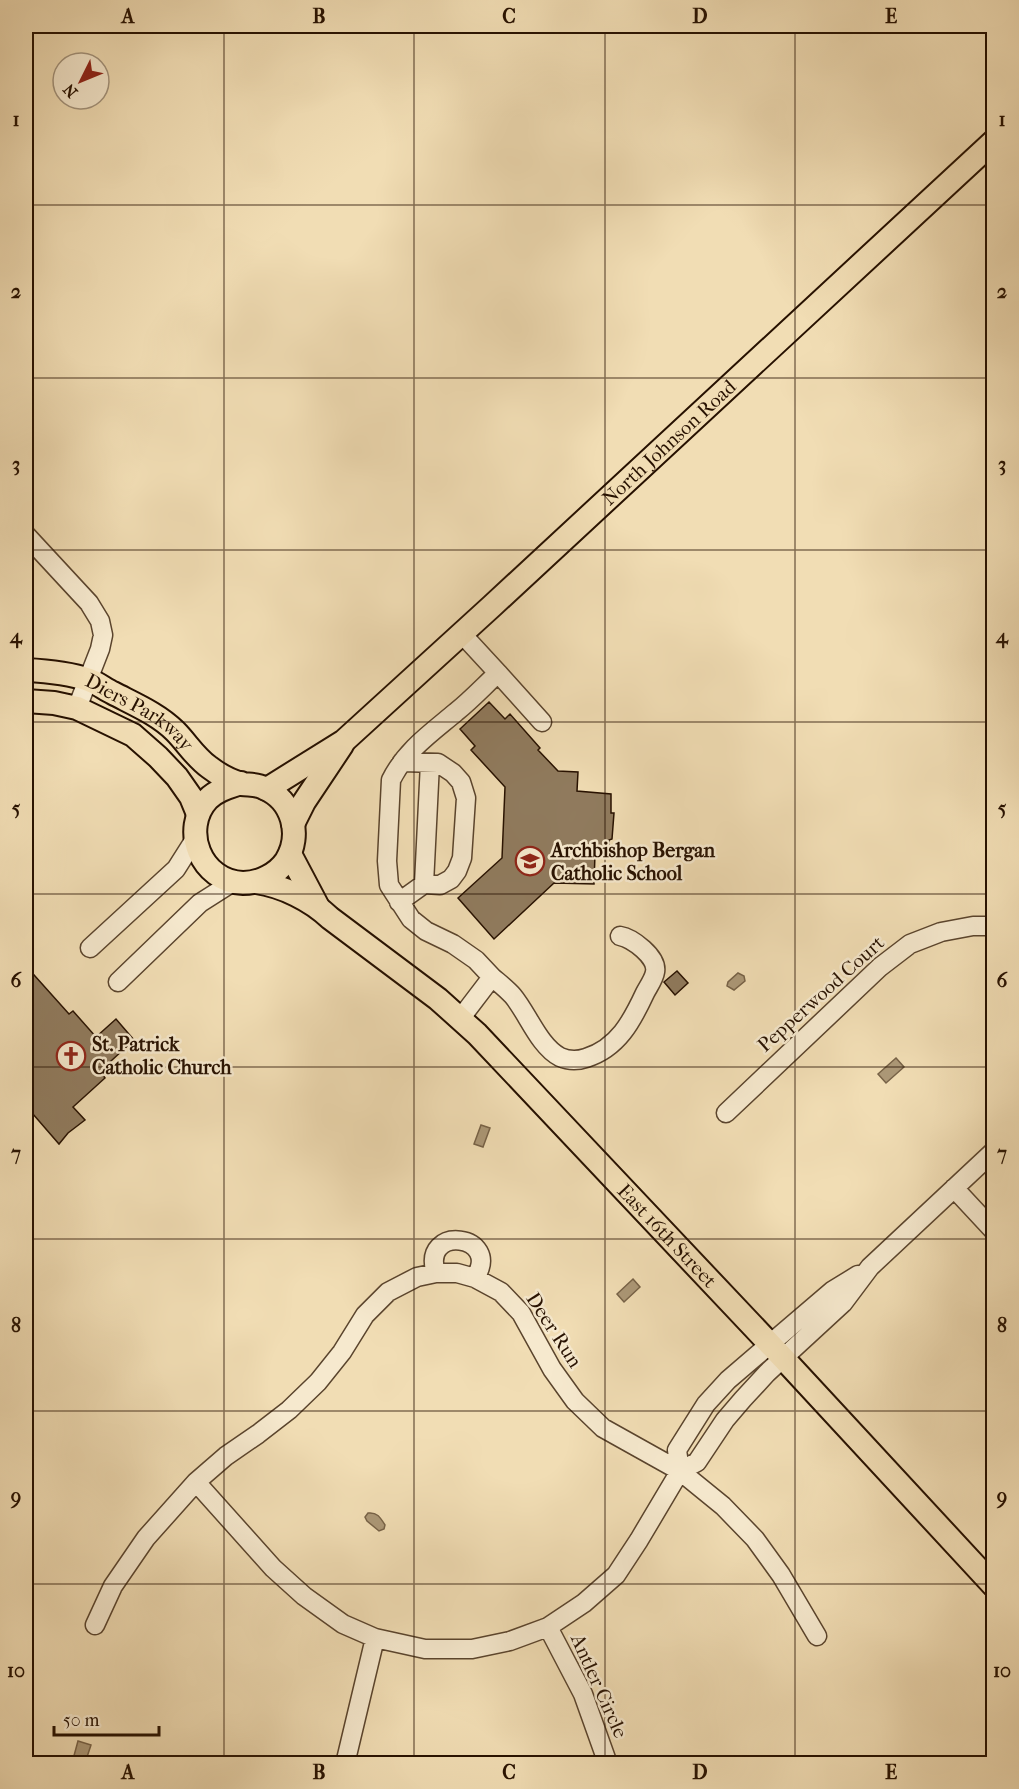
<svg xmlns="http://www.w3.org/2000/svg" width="1019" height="1789" viewBox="0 0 1019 1789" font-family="'IM FELL French Canon',serif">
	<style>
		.water { fill: #ac9877; stroke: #776247; stroke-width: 1.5 }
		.building { fill: #907b5e; stroke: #271100; stroke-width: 1.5 }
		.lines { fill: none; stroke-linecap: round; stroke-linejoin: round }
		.minor-casing { stroke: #5a442d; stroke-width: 21 }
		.major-casing { stroke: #271100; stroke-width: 26 }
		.minor { stroke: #f6e9ce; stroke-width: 18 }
		.major { stroke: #f1ddb4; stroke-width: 22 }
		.grid { fill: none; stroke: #271100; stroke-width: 1.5; stroke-opacity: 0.55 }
		.labels { text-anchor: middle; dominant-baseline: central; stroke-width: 5; stroke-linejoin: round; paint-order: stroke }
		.street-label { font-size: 20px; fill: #271100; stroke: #f6e9ce }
		.poi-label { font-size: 20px; font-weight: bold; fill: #271100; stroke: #f6e9ce; text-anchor: start }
		.neatline { fill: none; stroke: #271100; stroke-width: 2 }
		.grid-label { font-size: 20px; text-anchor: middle; font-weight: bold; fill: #271100 }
	</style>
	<rect width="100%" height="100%" fill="#f1ddb4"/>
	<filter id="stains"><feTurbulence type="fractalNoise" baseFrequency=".00333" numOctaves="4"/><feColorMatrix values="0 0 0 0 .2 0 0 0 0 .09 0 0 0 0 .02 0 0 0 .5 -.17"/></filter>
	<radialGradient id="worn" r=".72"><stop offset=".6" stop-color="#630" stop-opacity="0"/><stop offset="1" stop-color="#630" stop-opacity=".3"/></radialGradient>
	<path class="water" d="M738,973L744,976L745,981L734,990L727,986L728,982Z
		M896,1058L904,1067L886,1083L878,1074Z
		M481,1125L490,1128L483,1147L474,1144Z
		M633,1279L640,1287L624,1302L617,1294Z
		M368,1513C377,1512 380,1517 385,1525L384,1529L379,1531L367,1521L365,1517Z
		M78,1741L91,1745L85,1763H72Z"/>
	<path class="building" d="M489,702L505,719L510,714L540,748L538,750L558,771L578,772L577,791L611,794V813H614L612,839L609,840L610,855L595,854L594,884L554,883L494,939L458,898L502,858L505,787L471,750L475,746L460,729Z
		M26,966L69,1014L73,1011L96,1037L116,1019L134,1040L100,1071L105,1078L73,1107L85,1120L68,1133L59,1144L26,1106Z
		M677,971L688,983L675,995L664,982Z"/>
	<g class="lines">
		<g class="minor-casing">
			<path id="minor" d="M26,535L89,603L100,621L103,635L100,649L77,708
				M462,634L498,673C484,686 471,700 456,712C431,733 406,750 391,780L387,861L389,885L411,919L426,931L453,944L476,960L492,977
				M498,673L542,722
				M424,884L430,763
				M399,902L424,884L440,885L451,879L457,871L462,858L466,798L461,782L453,773L438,763L402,762
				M90,948L176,869L195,839
				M118,982L200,903L233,882
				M460,1019L492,977C499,983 507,989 513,996C528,1014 539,1046 560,1057C569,1061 577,1061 586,1058C618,1048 632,1021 645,993C648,987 654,979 655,972C658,957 632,938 620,936
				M726,1113L880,967L910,944L941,932L973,926H994
				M954,1188L994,1231
				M436,1273C420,1224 503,1234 475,1278
				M680,1471L677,1450L706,1404L728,1380L832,1291L858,1275
				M196,1482L273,1568L304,1596L343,1624L375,1638L425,1649H472L510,1641L548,1627L584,1603L616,1575L639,1540L680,1471L697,1462L725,1420L743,1399L767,1373L843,1303L870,1267L994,1151
				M95,1625L113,1586L146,1538L196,1482L226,1456L258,1434L289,1410L318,1382L342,1352L365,1315L388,1292L417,1277L436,1273H457L475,1278L501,1292L521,1313L552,1369L575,1401L603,1428L680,1471L723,1506L755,1539L781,1575L817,1636
				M548,1627L583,1694L608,1764
				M345,1764L375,1638"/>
		</g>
		<g class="major-casing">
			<g id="major">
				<path id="s1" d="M26,670C46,671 69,673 89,680C97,683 105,689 113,693C134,704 158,714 175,731C187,743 195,757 209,767C218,774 231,781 242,784C250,785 257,784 264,788C293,800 302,835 286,861C277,874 260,883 243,883C201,882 180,829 208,799C217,790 229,787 241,783"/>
				<path d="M26,701L54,703L77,708L133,735L158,757L177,777L191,797L198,814"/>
				<path id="s2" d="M267,789L344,741L492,606L994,141"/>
				<path d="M293,824L304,802L342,745"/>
				<path d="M290,854L318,907"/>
				<path id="s3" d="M256,882C283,886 311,900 330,918L438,999L477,1034L783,1358L994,1586"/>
			</g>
		</g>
		<use href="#minor" class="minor"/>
		<use href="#major" class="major"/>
	</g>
	<path class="grid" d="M224,26V1764M414,26V1764M605,26V1764M795,26V1764M26,205H994M26,378H994M26,550H994M26,722H994M26,894H994M26,1067H994M26,1239H994M26,1411H994M26,1584H994"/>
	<defs>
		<g id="school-ring" transform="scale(1.5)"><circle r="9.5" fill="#f6e9ce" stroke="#8f2418" stroke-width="1.5"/><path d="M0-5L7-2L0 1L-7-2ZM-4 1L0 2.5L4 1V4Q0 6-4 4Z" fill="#8f2418"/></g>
		<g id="church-ring" transform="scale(1.5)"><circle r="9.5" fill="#f6e9ce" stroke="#8f2418" stroke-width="1.5"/><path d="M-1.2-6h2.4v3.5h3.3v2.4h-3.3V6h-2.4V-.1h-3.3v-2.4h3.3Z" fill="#8f2418"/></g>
	</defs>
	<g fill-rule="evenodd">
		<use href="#school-ring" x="530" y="861"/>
		<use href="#church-ring" x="71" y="1056"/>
	</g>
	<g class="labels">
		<g class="street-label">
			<text stroke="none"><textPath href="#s2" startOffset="532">North Johnson Road</textPath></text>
			<text stroke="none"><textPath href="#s1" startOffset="124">Diers Parkway</textPath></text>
			<text transform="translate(821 994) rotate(-42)">Pepperwood Court</text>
			<text stroke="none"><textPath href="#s3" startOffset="548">East 16th Street</textPath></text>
			<text transform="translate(554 1330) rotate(57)">Deer Run</text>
			<text transform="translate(599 1686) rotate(66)">Antler Circle</text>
		</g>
		<g class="poi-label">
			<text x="551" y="850">Archbishop Bergan<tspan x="551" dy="23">Catholic School</tspan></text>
			<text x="92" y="1044">St. Patrick<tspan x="92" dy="23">Catholic Church</tspan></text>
		</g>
	</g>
	<rect width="1019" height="1789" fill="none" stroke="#f1ddb4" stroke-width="66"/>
	<g transform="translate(81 81) rotate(227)"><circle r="28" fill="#f6e9ce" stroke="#a3937c" stroke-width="1.5"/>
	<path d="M0-4.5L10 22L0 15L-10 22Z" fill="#8f2418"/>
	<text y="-9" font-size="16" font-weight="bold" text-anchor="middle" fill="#271100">N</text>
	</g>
	<path d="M54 1726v9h105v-9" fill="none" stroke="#271100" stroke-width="3"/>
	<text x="63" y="1726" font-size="18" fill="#271100" stroke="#f6e9ce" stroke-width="4.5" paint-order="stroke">50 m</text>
	<rect x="33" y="33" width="953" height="1723" class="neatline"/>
	<g class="grid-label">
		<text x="128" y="23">A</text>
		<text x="319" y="23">B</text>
		<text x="509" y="23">C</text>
		<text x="700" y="23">D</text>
		<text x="891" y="23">E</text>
		<text x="16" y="126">1</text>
		<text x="1002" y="126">1</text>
		<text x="16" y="298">2</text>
		<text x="1002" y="298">2</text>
		<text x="16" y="471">3</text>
		<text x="1002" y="471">3</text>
		<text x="16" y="643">4</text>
		<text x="1002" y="643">4</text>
		<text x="16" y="815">5</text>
		<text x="1002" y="815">5</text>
		<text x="16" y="987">6</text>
		<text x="1002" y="987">6</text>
		<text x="16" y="1160">7</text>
		<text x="1002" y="1160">7</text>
		<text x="16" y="1332">8</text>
		<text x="1002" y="1332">8</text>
		<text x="16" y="1504">9</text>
		<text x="1002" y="1504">9</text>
		<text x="16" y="1677">10</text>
		<text x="1002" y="1677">10</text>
		<text x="128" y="1779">A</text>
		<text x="319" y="1779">B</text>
		<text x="509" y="1779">C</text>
		<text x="700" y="1779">D</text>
		<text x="891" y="1779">E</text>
	</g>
	<rect width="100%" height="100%" filter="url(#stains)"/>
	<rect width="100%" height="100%" fill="url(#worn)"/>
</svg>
